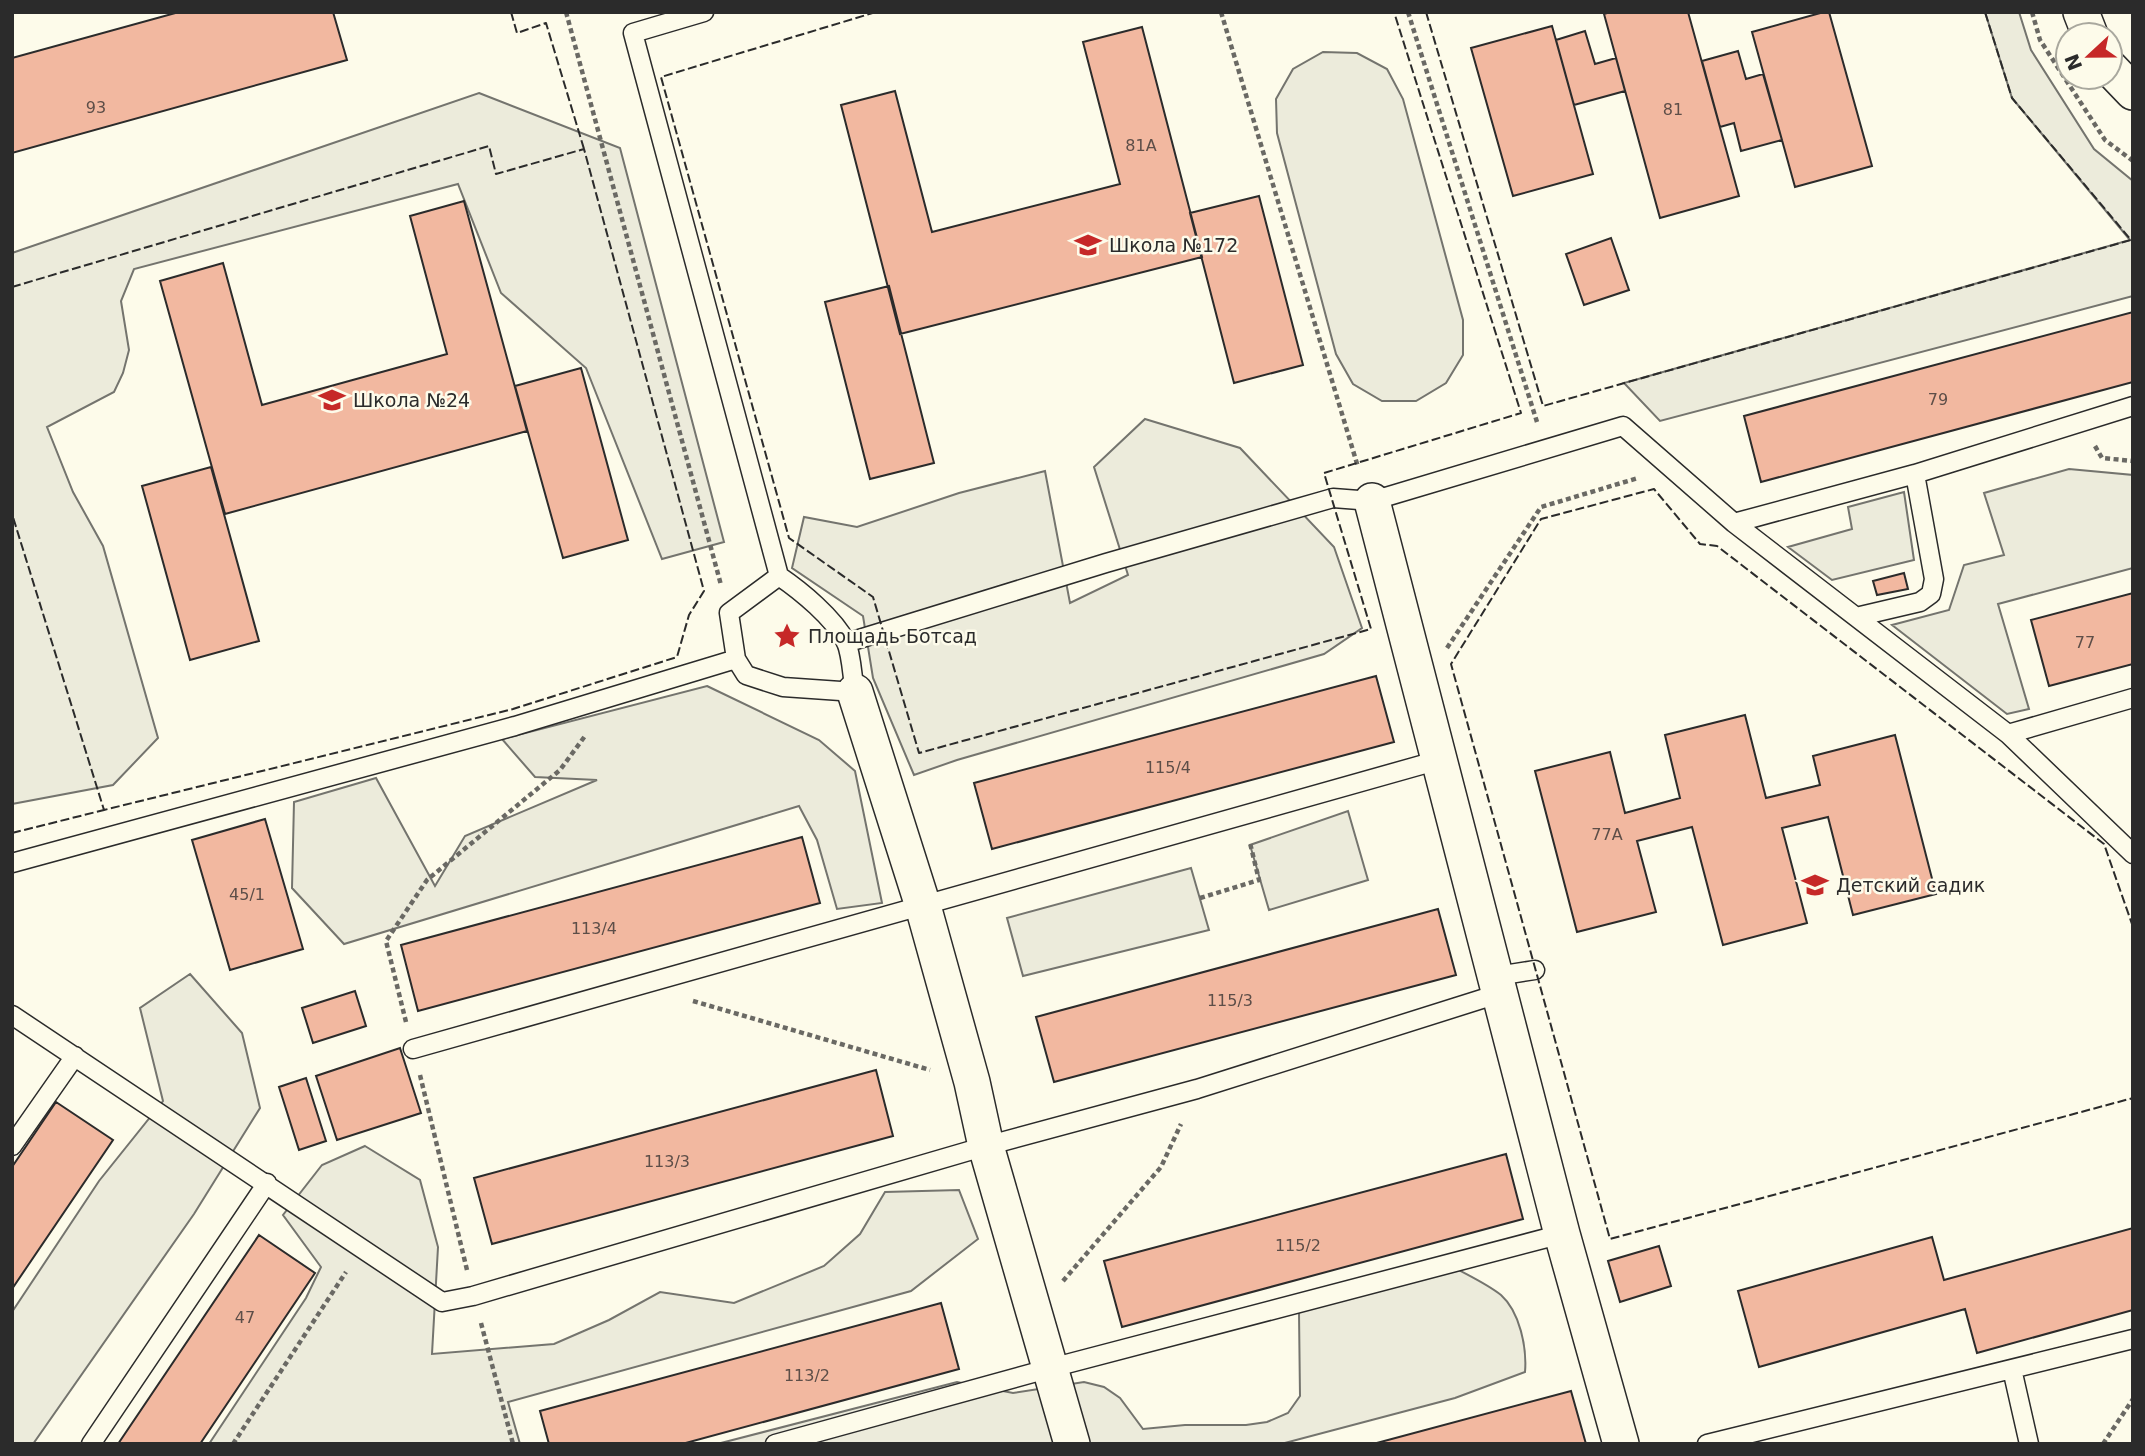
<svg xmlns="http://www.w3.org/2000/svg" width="2145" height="1456" viewBox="0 0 2145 1456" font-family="'DejaVu Sans',sans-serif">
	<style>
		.green { fill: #ecebdb; stroke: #74746e; stroke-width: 2 }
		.building { fill: #f2b8a0; stroke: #2b2b2b; stroke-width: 2 }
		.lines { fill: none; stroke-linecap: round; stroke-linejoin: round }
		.service-casing { stroke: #2b2b2b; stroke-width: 21 }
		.minor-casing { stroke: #2b2b2b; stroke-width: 38 }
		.path { stroke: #6a6964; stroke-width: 4.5; stroke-dasharray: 5 3.5; stroke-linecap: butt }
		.service { stroke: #fdfbea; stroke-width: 18 }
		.minor { stroke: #fdfbea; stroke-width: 35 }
		.fence { stroke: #2b2b2b; stroke-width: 2; stroke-dasharray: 9 3.5; stroke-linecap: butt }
		.labels { text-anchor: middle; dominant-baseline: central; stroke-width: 5; stroke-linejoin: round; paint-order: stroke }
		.number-label { font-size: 16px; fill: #5d4e48 }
		.poi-label { font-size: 19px; fill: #2b2b2b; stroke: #fdfbea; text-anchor: start }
	</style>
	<rect width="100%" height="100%" fill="#fdfbea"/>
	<path class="green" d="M1985,12H2019L2031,50L2094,149L2133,181V296L1660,421L1624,383L2130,240L2012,98Z
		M1323,52L1357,53L1387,69L1403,99L1463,320V355L1446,383L1416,401H1382L1353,384L1336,354L1277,133L1276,99L1293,69Z
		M479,93L620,148L724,542L662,559L586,368L501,293L458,184L134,269L121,301L129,350L123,373L114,392L47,427L73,492L103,546L158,738L113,785L12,804V253Z
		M1145,419L1240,448L1334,547L1362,628L1324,654L957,760L914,775L873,678L863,616L792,568L804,517L857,527L959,493L1045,471L1070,603L1128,575L1094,467Z
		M2069,469L2133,475V568L1998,604L2029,709L2007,714L1892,625L1949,610L1964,565L2004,555L1984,493Z
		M1904,492L1914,560L1832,580L1788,547L1852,529L1848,507Z
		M707,686L819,740L855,771L882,903L837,909L817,840L799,806L344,944L292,888L294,802L376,778L435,886L465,836L597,780L535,777L502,739Z
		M1348,811L1368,880L1269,910L1250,845Z
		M1191,868L1209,930L1023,976L1007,918Z
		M190,974L242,1033L260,1108L194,1214L33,1444H12V1312L99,1181L163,1101L140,1008Z
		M365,1146L420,1180L438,1247L432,1354L554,1344L609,1320L660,1292L734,1303L824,1266L860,1234L885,1192L959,1190L978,1239L911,1291L508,1402L520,1444H209L306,1298L321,1267L283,1215L322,1165Z
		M1448,1264C1465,1274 1486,1283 1501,1295C1520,1312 1527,1348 1525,1372L1455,1398L1281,1444H717L957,1382L1013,1393L1084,1382L1104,1387L1120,1398L1143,1429L1185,1425H1246L1267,1422L1288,1413L1300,1396L1299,1313L1315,1300Z"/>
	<path class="building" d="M179,12H333L347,60L12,153V58Z
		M1610,12H1688L1739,196L1660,218L1604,14Z
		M1824,12H1829L1872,166L1795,187L1752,32Z
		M1552,26L1593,174L1513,196L1471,48Z
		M1142,27L1202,257L900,334L841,105L895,91L932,232L1120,184L1083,42Z
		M1585,31L1595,64L1616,58L1625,91L1574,105L1556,40Z
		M1738,51L1746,79L1763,74L1782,140L1741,151L1734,123L1720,127L1702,61Z
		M1259,196L1303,365L1234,383L1190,213Z
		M464,201L527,431L225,514L160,281L223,263L262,405L447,354L410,216Z
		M1611,238L1629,290L1584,305L1566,254Z
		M889,286L934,463L870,479L825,302Z
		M2133,312V382L1761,482L1744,416Z
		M581,368L628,540L563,558L515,386Z
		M211,467L259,641L190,660L142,486Z
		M1904,573L1908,589L1877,595L1873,581Z
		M2133,593V664L2049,686L2031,620Z
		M1376,676L1394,742L992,849L974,783Z
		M1745,715L1766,798L1820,785L1813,756L1895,735L1936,894L1853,915L1828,817L1782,828L1807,923L1723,945L1692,827L1637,841L1656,912L1577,932L1535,771L1610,752L1625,813L1680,798L1665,735Z
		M265,819L303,949L230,970L192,840Z
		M802,837L820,903L418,1011L401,945Z
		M1438,909L1456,975L1054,1082L1036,1017Z
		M355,991L366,1026L313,1043L302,1008Z
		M400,1048L421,1113L337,1140L316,1076Z
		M876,1070L893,1136L492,1244L474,1178Z
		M306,1078L326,1141L299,1150L279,1087Z
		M56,1102L113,1140L12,1289V1167Z
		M1506,1154L1523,1219L1122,1327L1104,1261Z
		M2133,1228V1310L1977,1353L1965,1309L1759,1367L1738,1291L1932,1237L1944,1280Z
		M259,1235L315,1273L200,1444H118Z
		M1659,1246L1671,1286L1620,1302L1608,1261Z
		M941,1303L959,1369L682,1444H549L540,1411Z
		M1571,1391L1586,1444H1373Z"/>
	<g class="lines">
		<g class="service-casing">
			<path id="service" d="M704,12L633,33L779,576C801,591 834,618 846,642C852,656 852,677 855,692L783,687L746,675L736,659L729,613L779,576
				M1734,523L1915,474L2133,406
				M1856,617L1920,602L1931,594L1934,579L1915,474
				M846,643L1106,563L1333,498L1372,501L1623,426L1734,523L2008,734L2133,854
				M2008,734L2133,698
				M12,863L515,726L736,659
				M1497,976L1535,970
				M12,1015L442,1302L473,1296L986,1146L1197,1089L1501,993
				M413,1049L1439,760
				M12,1146L75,1056
				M2012,1369L2029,1444
				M91,1444L267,1183
				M775,1444L1051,1368L1562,1234
				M1707,1444L2133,1339"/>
		</g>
		<g class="minor-casing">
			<path id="minor" d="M2081,12L2090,35
				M2110,68L2133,92
				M1372,501L1562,1234L1621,1444
				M855,692L923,906L972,1082L986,1146L1072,1444"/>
		</g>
		<path class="path" d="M566,12L721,585
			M1221,12L1358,467
			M1408,12L1537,422
			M2032,12L2040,40L2105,140L2133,161
			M2095,446L2102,458L2133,461
			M1447,648L1541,507L1638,478
			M1200,898L1259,880L1250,843
			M693,1001L930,1070
			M406,1022L386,941L427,880L560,770L585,736
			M420,1075L467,1270
			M1063,1281L1161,1167L1181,1124
			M481,1323L513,1444
			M233,1444L346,1272
			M2103,1444L2133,1399"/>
		<use href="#service" class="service"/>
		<use href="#minor" class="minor"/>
		<path class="fence" d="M511,12L517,33L546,23L584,149
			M876,12L661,77L789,538L873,597L919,753L1371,629L1324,473L1521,413L1394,12
			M1426,12L1543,406L2131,240L2012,98L1985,12
			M12,287L489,146L496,174L584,149L704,591L689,615L677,657L513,709L104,810L12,514
			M12,833L104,810L103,808
			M2133,927L2104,844L1717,546L1700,544L1654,489L1541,519L1451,664L1610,1239L2133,1098"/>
	</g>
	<defs>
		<g id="school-bare" transform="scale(2.1)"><path d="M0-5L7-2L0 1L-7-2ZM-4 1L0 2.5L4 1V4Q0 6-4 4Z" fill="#c62828" stroke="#fdfbea" stroke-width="2.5" paint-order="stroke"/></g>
		<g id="sight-bare" transform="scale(2.1)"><path d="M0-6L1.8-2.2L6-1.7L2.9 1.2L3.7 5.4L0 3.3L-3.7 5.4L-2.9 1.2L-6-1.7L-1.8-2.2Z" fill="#c62828" stroke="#fdfbea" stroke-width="2.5" paint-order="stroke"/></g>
	</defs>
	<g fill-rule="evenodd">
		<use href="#school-bare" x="1088" y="245"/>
		<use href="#school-bare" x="332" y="400"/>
		<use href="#sight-bare" x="787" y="636"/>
		<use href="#school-bare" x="1815" y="885"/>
	</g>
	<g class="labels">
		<g class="number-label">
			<text x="96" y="107">93</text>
			<text x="1673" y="109">81</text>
			<text x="1141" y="145">81А</text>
			<text x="1938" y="399">79</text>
			<text x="2085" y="642">77</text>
			<text x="1168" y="767">115/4</text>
			<text x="1607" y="834">77А</text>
			<text x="247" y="894">45/1</text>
			<text x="594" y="928">113/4</text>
			<text x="1230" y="1000">115/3</text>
			<text x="667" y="1161">113/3</text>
			<text x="1298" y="1245">115/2</text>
			<text x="245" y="1317">47</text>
			<text x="807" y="1375">113/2</text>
		</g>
		<g class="poi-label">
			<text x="1109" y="245">Школа №172</text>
			<text x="353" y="400">Школа №24</text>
			<text x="808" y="636">Площадь Ботсад</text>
			<text x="1836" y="885">Детский садик</text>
		</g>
	</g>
	<rect width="2145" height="1456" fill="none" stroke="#2b2b2b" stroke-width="28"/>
	<g transform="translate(2089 56) rotate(248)"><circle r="33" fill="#fdfbea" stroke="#a9a89e" stroke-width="2"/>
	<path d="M0-5L12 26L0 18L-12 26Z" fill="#c62828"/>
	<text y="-10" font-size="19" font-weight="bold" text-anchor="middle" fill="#2b2b2b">N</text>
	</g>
</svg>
